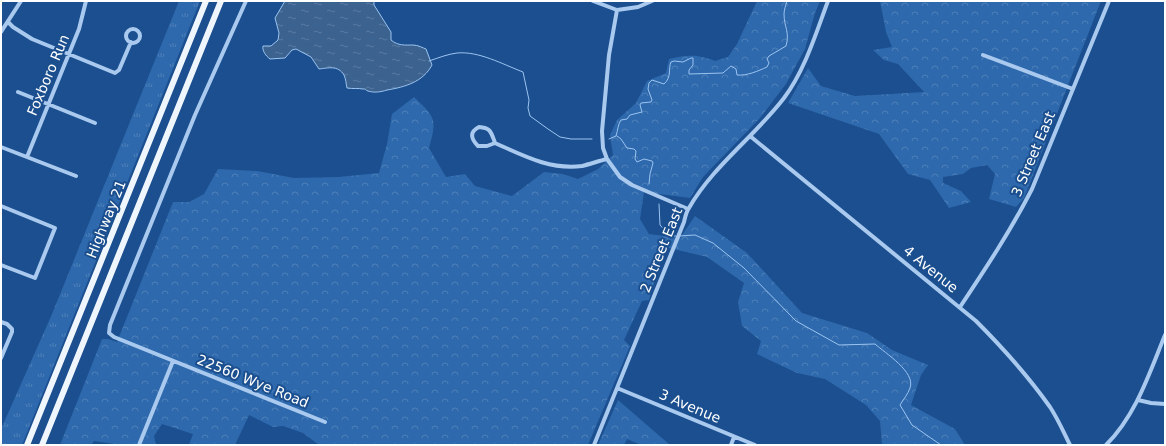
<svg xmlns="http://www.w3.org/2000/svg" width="1166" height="446" viewBox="0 0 1166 446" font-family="'DejaVu Sans',sans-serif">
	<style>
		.grass { fill: url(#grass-tufts) }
		.forest { fill: url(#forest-crowns) }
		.water { fill: url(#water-ripples); stroke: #9cc4f0 }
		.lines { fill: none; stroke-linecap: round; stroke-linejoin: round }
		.stream { stroke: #9cc4f0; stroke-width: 1 }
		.minor { stroke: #a9c9ee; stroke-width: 4 }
		.primary { stroke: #f0f6ff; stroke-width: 6 }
		.labels { text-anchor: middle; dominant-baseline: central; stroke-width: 4; stroke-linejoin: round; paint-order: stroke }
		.street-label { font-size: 14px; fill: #fff; stroke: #1b4f8f }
	</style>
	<defs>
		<pattern id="grass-tufts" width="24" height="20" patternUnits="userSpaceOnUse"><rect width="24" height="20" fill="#2e69ad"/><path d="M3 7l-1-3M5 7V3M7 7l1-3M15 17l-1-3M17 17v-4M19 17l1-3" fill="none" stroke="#4d80b9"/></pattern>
		<pattern id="forest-crowns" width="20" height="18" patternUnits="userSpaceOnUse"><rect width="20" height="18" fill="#2e69ad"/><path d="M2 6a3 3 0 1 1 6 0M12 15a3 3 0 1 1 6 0" fill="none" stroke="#4d80b9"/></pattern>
		<pattern id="water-ripples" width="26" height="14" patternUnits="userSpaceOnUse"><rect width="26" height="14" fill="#3c6290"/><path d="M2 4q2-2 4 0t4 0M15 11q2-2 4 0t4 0" fill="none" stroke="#597aa1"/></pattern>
	</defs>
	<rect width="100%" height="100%" fill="#1b4f8f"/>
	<path class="grass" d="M179,1H200L22,445H1V429L52,314Z"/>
	<path class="forest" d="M757,1H820L815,13L805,49L786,84L760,118L703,177L690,198L644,192L640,219L649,234L680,238L695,216L747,253L802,313L867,333L892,350L928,365L921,375L911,405L955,429L965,445L882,444L880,421L866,405L825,379L797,373L757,354L761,341L742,326L738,302L744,283L707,257L665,247L649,300L642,301L624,340L630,346L588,445H319L303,433L283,426L273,427L249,415L235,445H189L193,434L162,424L154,436L156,445H121L94,441L91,445H60L102,339H108L117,342L173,202H189L204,194L218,169L257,171L294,178L338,177L379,173L387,144L392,114L414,97C436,118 437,119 429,148L446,177L465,174L475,186L512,196L544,172L563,174L578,179L598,169L613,155L610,135L617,120L636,103L647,81L666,73L669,59C689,55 696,54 715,61L728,57L737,44Z
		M880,1H1101L1024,198L1016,207L989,199L995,174L987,165L971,168L963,174L943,177V183L961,191L971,202L949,208L930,180L908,174L879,134L788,103L808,68L821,86L855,96L924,92L898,64L884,60L873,50L892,47L886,32Z
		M618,400L670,445H641L627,439L624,445H598Z"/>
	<path class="water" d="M285,1H374V5L391,32V40C398,46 405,45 413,45C418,45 423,48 426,49L432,65C423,82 405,87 387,90C381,92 374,93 368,91C364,90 368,89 363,89C358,88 353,89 347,88C346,84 346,79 344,75C338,65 328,68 319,69L311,57L296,49L292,50L285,58L270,59C266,56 262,51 263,46H271L278,40L279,33L275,18Z"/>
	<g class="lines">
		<path class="stream" d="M429,61C438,58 448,54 457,53C479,51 502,64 523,72L529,100L528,108L530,116L548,129L560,137L571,139H592
			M616,136C618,130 618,124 621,120L627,119L630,115L642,112L640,105L641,103L651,102L652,100L648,89L649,83L652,80L664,84C672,77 668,69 671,62L674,61L683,62L691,58H693V65L689,70V74L723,73L731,66L736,69L737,75C747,76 758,71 767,67L769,63L767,59L769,56L786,46C790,32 784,27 784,14C784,10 786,5 787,1
			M617,136L621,139L627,148L634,149L636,151L635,159L637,162L644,159L652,161L653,163L650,174L649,184
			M609,139L616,136
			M659,204L660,225L670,236H676
			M679,236L695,235L713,243L744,268L796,321L839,345L875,344C885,353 916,372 910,388C908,394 903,400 900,405L912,425L941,445"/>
		<path class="minor" d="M246,1L195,115L110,325L109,333L114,337L325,422
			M593,1L617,10L638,7L652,1
			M617,10L609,55L602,131L603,148L607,159L620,177L632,185L688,209
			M8,22L13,27L32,39L115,73L119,70L131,42
			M126 36a7 7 0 1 1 14 0a7 7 0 1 1-14 0Z
			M1,32L21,1
			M983,55L1073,89
			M18,92L95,123
			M479,127C491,128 491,132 495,143L487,146H478C471,139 469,132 479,127Z
			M750,136L976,321C1003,348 1028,376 1050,407C1058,419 1064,433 1070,445
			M495,143C524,156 550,170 582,166C590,164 599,161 607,159
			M1,147L76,176
			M27,157L79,29L86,1
			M1,206L55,228L35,278L1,265
			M960,307C986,268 1011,230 1032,189L1109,1
			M1,322L7,324L12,329V332L1,358
			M617,388L755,445
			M1138,400L1151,403L1165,404
			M139,445L173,361
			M594,445L684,222C685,218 686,212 689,208C713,166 755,136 784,98C805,70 816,33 828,1
			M731,445L734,437
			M1106,445C1136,415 1149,374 1165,335"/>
		<path class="primary" d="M27,445L206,1
			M42,445L221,1"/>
	</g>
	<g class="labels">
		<g class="street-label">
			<text transform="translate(48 75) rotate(-67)">Foxboro Run</text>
			<text transform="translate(1033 154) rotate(-67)">3 Street East</text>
			<text transform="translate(106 219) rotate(-68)">Highway 21</text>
			<text transform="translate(661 250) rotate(-68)">2 Street East</text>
			<text transform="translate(931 269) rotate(39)">4 Avenue</text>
			<text transform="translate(253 381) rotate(22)">22560 Wye Road</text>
			<text transform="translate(690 406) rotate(23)">3 Avenue</text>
		</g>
	</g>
	<rect width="1166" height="446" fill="none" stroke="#ffffff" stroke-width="4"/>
</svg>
